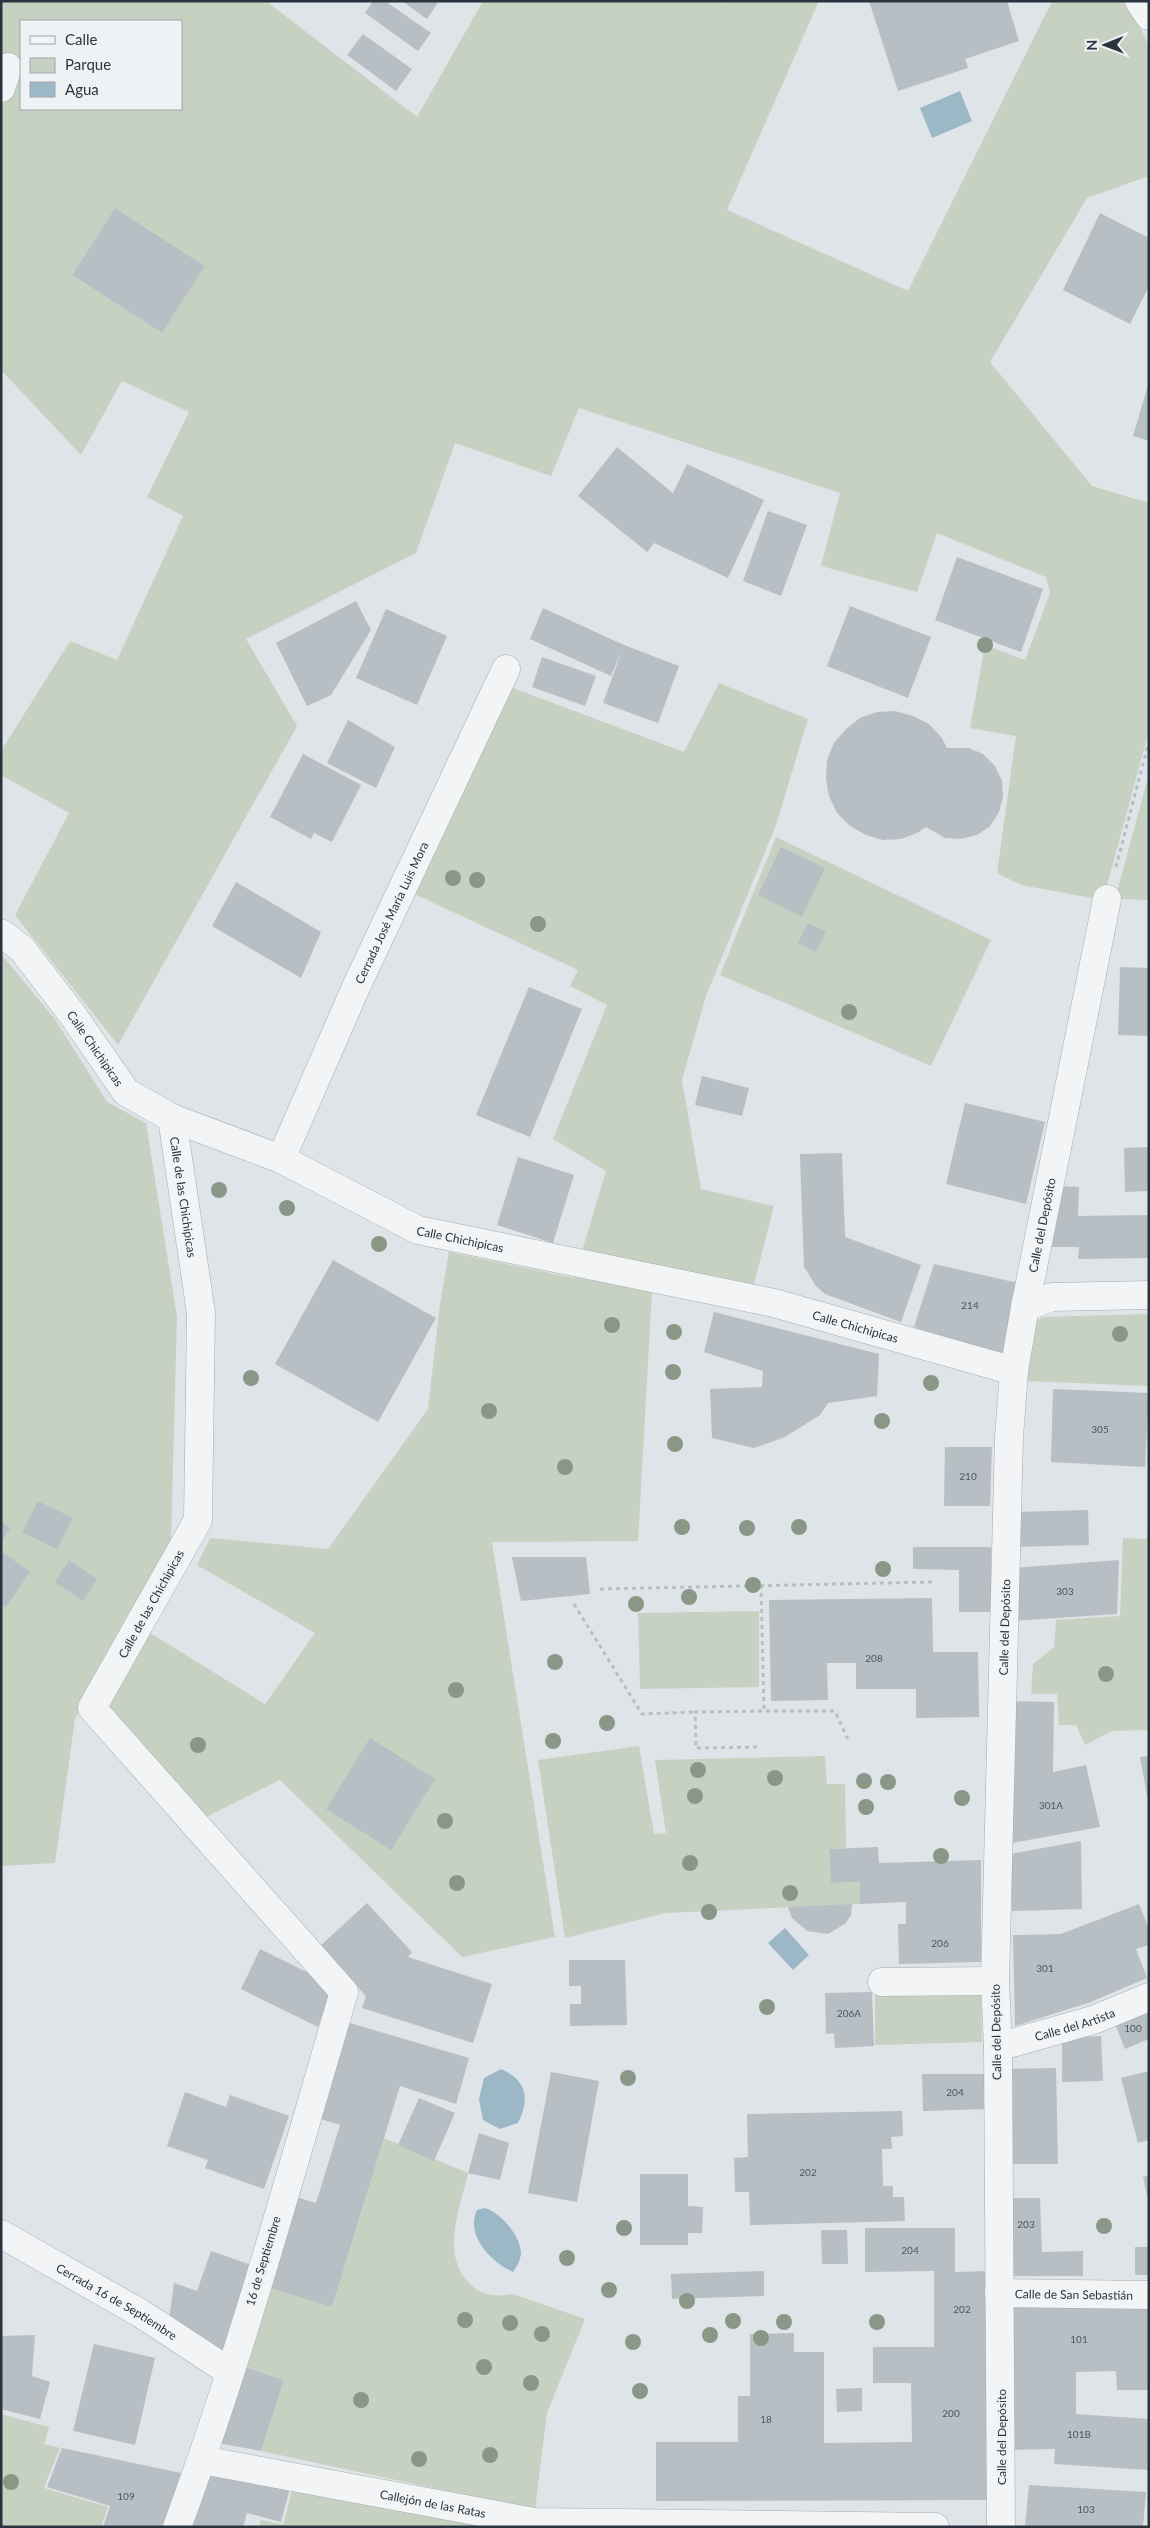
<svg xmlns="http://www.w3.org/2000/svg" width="1150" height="2528" viewBox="0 0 1150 2528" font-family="Lato,sans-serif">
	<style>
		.green { fill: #c7d1c1; fill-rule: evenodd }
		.water { fill: #9cb7c5 }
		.building { fill: #b7bec4 }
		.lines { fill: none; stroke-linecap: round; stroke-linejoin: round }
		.minor-casing { stroke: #a5acb2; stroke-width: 29 }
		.path { stroke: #babec2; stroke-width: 3; stroke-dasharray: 4 4; stroke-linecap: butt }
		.minor { stroke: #f2f4f6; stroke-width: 28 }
		.tree { fill: #899787 }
		.labels { text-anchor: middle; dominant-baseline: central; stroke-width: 4.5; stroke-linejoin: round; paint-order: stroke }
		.number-label { font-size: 10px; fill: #4c5660 }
		.street-label { font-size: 12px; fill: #29343e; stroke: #eff2f5 }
	</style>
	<rect width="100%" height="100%" fill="#dfe4e8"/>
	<path class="green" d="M1,1H266L417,117L483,1H718L725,3L726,1H819L727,210L908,291L1052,1H1123L1140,26L1149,47V176L1087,198L990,362L1092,486L1149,503V731L1103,900L1021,885L997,873L1016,736L970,728L985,645L1025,660L1050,593L1046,577L937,533L917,592L821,566L840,493L579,408L551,476L455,443L416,553L246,639L297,726L118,1045L15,915L69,813L1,775V751L70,641L117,660L183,516L147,497L189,412L122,381L81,455L1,370ZM21,21H181V109H21ZM115,208L205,266L162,333L72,275Z
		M719,683L808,719L776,825L706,996L682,1080L701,1189L774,1206L754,1284L653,1272L638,1541L492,1542L555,1937L462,1957L280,1780L200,1820L103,1712L147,1631L265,1704L315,1633L197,1565L210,1538L328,1549L428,1409L440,1304L449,1252L574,1278L606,1171L553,1139L607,1005L570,986L578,970L410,892L510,687L684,752Z
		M1149,774V900L1115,899Z
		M776,837L991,940L931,1066L720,975Z
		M1,954L55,1019L107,1102L146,1123L177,1317L171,1539L75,1719L55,1863L1,1866Z
		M1149,1314V1386L1025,1381L1029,1330L1042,1317Z
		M1149,1492V1735L1148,1730L1112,1731L1085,1745L1076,1725H1059L1057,1694H1031L1033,1664L1054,1647L1056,1620L1120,1616L1123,1538L1147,1539Z
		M759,1611V1687L640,1689L638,1613Z
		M639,1746L654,1834L666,1833L655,1760L825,1756L827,1784H845L846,1848L829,1849L831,1883L860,1882V1904L666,1913L565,1938L538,1760Z
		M981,1992L982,2042L875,2045V1993Z
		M384,2138L468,2173C460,2209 440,2255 470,2284C482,2296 496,2297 513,2294L585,2319L547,2413L535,2510L261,2451L284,2380L244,2367L262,2286L332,2307Z
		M1,2414L49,2427L44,2444L60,2448L44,2488L108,2507L101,2527H1Z
		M297,2471L518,2527H259L261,2520L283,2525Z"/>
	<path class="water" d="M960,91L972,121L932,138L920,108Z
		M785,1928L809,1955L793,1970L768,1943Z
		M501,2069C527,2080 530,2099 518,2123L500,2129L483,2120L479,2099L484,2078Z
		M485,2208C501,2213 521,2236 521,2254C520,2261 517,2266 513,2272C491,2262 465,2235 477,2210Z"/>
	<path class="building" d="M373,1H385L431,33L418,51L365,13Z
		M402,1H439L427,19Z
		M869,1H1007L1019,41L965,59L968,68L898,91Z
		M363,34L412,69L396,91L347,55Z
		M115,208L205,266L162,333L72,275Z
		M1100,213L1149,238V286L1130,324L1063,290Z
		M1148,385H1149V441L1133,436Z
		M617,447L673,493L687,464L764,500L728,578L654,543L647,552L578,496Z
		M768,511L807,525L781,596L743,581Z
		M957,557L1043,589L1021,652L935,620Z
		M356,601L371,630L331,695L307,706L276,643Z
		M850,606L931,637L908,698L827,666Z
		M543,608L624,645L679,666L658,723L603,703L622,650L611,676L530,639Z
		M386,609L447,636L417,705L356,678Z
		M542,657L596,676L585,706L532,687Z
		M895,711L913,716L929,724L942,738L947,748H969L983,754L995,766L1002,781L1003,797L999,812L990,826L977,835L961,839L945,838L926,827L919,832L901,839L883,840L866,835L850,826L837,813L829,796L826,779L827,760L834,743L846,729L860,718L877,712Z
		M348,720L395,747L376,788L327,763Z
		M303,754L361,785L332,842L314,833L311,839L270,817Z
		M781,847L825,868L802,917L758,895Z
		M236,882L321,932L301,978L212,926Z
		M808,923L826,932L816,952L798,943Z
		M1120,967L1149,968V1036L1118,1035Z
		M529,987L582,1009L530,1137L476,1115Z
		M702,1076L749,1088L742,1116L695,1105Z
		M965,1103L1045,1122L1026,1204L946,1184Z
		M1149,1147V1191L1125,1192L1124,1148Z
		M842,1153L845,1237L921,1265L901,1322L825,1294L816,1286L804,1267L800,1154Z
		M518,1157L574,1175L553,1243L497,1225Z
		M1056,1186L1079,1187L1078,1216L1149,1215V1258L1078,1259L1079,1247H1048Z
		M333,1260L436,1318L378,1422L275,1364Z
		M934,1264L1022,1284L1011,1354L972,1347L914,1327Z
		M714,1312L879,1354L877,1396L828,1403L820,1415L785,1437L754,1448L712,1438L710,1389L762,1387L763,1371L704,1352Z
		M1053,1389L1149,1393L1145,1467L1051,1462Z
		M945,1447H992L990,1506H944Z
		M38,1501L73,1518L57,1549L22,1532Z
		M1088,1510L1089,1545L1015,1547L1016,1512Z
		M1,1522L10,1528L1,1542Z
		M913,1547H991V1612H959V1570L913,1569Z
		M1,1551L30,1572L6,1607L1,1604Z
		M512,1557H586L590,1594L521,1601Z
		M69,1560L97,1579L83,1601L55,1582Z
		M1119,1560L1117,1614L1012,1621L1013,1568Z
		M932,1598L933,1652H978L979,1717L916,1718V1689H856V1663H827L828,1700L771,1701L769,1600Z
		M1010,1701L1054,1702L1053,1772L1086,1765L1100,1827L1007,1844Z
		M370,1738L435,1779L391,1850L326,1809Z
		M1149,1756V1801H1148L1140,1757Z
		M1081,1841L1082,1909L1012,1911L1010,1854Z
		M878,1847L879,1863L981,1860V1962L899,1964L898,1924H906V1902L860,1904V1882L831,1883L829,1849Z
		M367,1903L412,1952L408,1957L492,1984L473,2043L362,2008L366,1996L320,1946Z
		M852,1904L851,1915L846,1923L828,1934L807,1931L792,1918L788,1907Z
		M1139,1904L1149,1929V1945L1136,1949L1147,1978L1091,2002L1015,2026L1013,1935L1061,1934Z
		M260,1949L333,1985L318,2027L241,1989Z
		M569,1960H625L627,2025L570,2026V2004H581V1986H569Z
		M872,1992L874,2046L835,2048L834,2033L826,2034L825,1993Z
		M1149,2001V2039L1125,2049L1112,2016Z
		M350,2023L469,2058L456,2104L400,2086L332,2307L262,2286L290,2195L316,2203L340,2125L321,2119Z
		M1101,2036L1103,2081L1062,2082V2038Z
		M1056,2068L1058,2164H1011L1009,2069Z
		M1149,2071V2140L1138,2143L1121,2078Z
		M551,2072L599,2081L577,2202L528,2193Z
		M922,2074H986L987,2109L923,2111Z
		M185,2092L226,2107L230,2095L289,2116L264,2189L205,2168L208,2160L167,2146Z
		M419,2098L455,2113L434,2161L398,2145Z
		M902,2111L903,2136L891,2137L892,2149H882L883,2186H893V2197H904L905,2221L750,2225L749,2192H735L734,2158L748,2157L747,2114Z
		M479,2133L509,2143L500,2180L468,2173Z
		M640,2174H688V2206L703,2207L702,2233H688V2245H640Z
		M1149,2175V2199H1148L1143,2177Z
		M1011,2198H1040L1042,2252L1083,2251V2276H1014Z
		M865,2228H955V2272L990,2271L991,2500L656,2501V2442H738V2396H750V2334L794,2333V2352H824V2443L912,2442L911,2383H873V2347H934V2271L865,2272Z
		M821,2230H847L848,2264H822Z
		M1135,2247H1149V2275H1135Z
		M211,2251L254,2266L223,2358L169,2320L174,2283L197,2291Z
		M764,2271V2296L672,2299L671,2274Z
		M1008,2305L1149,2306V2390H1117L1116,2371L1076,2372V2414L1149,2419V2470L1054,2464L1055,2449L1010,2450Z
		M35,2335L32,2376L50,2382L40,2419L1,2409V2336Z
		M94,2344L155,2358L135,2445L73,2431Z
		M244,2367L284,2380L261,2451L218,2443Z
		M862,2388V2411L837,2412L836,2389Z
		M62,2448L181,2473L163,2527H103L110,2506L47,2487Z
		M206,2453L295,2470L281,2522L247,2513L243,2527H181Z
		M1029,2485L1146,2492L1143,2527H1025Z"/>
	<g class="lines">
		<g class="minor-casing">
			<g id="minor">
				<path d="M1139,1L1149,16"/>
				<path d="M1,88L8,67"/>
				<path id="s1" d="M1,933L22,949L72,1014L126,1092L172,1118L281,1159L418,1230L774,1303L1014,1371"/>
				<path id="s2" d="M172,1118L201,1313L198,1520L92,1708L344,1992C291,2171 242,2352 177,2527"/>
				<path id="s3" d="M281,1159L356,987L506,669"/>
				<path d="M1025,1307L1052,1297L1149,1295"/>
				<path d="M882,1982L995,1981"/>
				<path id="s4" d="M998,2047L1093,2020L1149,1997"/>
				<path id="s5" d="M1,2234L140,2313L230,2372"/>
				<path id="s6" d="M999,2293L1149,2295"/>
				<path id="s7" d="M202,2460L534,2522L935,2527"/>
				<path id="s8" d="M1001,2527L998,2047L995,1981L1009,1437L1014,1371L1025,1307L1107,899"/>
			</g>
		</g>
		<path class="path" d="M1116,867L1149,741
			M761,1585L764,1711H835L849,1742
			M600,1589L933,1582
			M574,1604L642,1714L695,1712
			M757,1747L696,1748L695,1712L764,1711"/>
		<use href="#minor" class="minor"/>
	</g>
	<g class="tree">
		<circle cx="985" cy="645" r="8"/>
		<circle cx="453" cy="878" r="8"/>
		<circle cx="477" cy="880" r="8"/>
		<circle cx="538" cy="924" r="8"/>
		<circle cx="849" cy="1012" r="8"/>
		<circle cx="219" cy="1190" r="8"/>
		<circle cx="287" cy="1208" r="8"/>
		<circle cx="379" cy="1244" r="8"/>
		<circle cx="612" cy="1325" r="8"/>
		<circle cx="674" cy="1332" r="8"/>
		<circle cx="1120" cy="1334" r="8"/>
		<circle cx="673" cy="1372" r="8"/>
		<circle cx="251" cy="1378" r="8"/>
		<circle cx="931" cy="1383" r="8"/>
		<circle cx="489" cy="1411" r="8"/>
		<circle cx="882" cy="1421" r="8"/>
		<circle cx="675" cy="1444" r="8"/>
		<circle cx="565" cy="1467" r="8"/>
		<circle cx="682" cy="1527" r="8"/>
		<circle cx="799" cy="1527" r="8"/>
		<circle cx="747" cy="1528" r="8"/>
		<circle cx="883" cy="1569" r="8"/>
		<circle cx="753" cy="1585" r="8"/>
		<circle cx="689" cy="1597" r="8"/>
		<circle cx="636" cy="1604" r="8"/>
		<circle cx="555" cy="1662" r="8"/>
		<circle cx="1106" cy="1674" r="8"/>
		<circle cx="456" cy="1690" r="8"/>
		<circle cx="607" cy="1723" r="8"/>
		<circle cx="553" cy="1741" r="8"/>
		<circle cx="198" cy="1745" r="8"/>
		<circle cx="698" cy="1770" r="8"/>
		<circle cx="775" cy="1778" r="8"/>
		<circle cx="864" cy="1781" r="8"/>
		<circle cx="888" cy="1782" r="8"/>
		<circle cx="695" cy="1796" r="8"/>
		<circle cx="962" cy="1798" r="8"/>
		<circle cx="866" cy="1807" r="8"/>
		<circle cx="445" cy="1821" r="8"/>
		<circle cx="941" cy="1856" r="8"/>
		<circle cx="690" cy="1863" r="8"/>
		<circle cx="457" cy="1883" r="8"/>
		<circle cx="790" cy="1893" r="8"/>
		<circle cx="709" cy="1912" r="8"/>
		<circle cx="767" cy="2007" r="8"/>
		<circle cx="628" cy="2078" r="8"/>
		<circle cx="1104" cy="2226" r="8"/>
		<circle cx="624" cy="2228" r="8"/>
		<circle cx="567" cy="2258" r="8"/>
		<circle cx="609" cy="2290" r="8"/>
		<circle cx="687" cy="2301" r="8"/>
		<circle cx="465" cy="2320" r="8"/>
		<circle cx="733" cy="2321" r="8"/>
		<circle cx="784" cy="2322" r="8"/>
		<circle cx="877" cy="2322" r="8"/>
		<circle cx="510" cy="2323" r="8"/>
		<circle cx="542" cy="2334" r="8"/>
		<circle cx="710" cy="2335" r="8"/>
		<circle cx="761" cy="2338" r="8"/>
		<circle cx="633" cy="2342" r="8"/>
		<circle cx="484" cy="2367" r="8"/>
		<circle cx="531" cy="2383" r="8"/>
		<circle cx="640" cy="2391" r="8"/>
		<circle cx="361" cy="2400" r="8"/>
		<circle cx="490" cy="2455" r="8"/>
		<circle cx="419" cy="2459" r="8"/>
		<circle cx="11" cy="2482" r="8"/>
	</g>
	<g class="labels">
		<g class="number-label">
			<text x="970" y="1305">214</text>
			<text x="1100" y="1429">305</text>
			<text x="968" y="1476">210</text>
			<text x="1065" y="1591">303</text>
			<text x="874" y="1658">208</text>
			<text x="1051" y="1805">301A</text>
			<text x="940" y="1943">206</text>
			<text x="1045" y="1968">301</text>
			<text x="849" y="2013">206A</text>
			<text x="1133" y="2028">100</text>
			<text x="955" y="2092">204</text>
			<text x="808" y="2172">202</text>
			<text x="1026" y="2224">203</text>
			<text x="910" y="2250">204</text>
			<text x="962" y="2309">202</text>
			<text x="1079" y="2339">101</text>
			<text x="951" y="2413">200</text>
			<text x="766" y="2419">18</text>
			<text x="1079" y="2434">101B</text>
			<text x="126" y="2496">109</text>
			<text x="1086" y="2509">103</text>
		</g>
		<g class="street-label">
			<text stroke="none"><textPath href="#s3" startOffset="270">Cerrada José María Luis Mora</textPath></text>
			<text stroke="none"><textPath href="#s1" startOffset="150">Calle Chichipicas</textPath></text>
			<text stroke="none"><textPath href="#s2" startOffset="80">Calle de las Chichipicas</textPath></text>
			<text stroke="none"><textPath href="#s8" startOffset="1305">Calle del Depósito</textPath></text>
			<text stroke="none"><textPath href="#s1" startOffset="570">Calle Chichipicas</textPath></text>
			<text stroke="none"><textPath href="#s1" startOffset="975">Calle Chichipicas</textPath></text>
			<text transform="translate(151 1604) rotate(-61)">Calle de las Chichipicas</text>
			<text stroke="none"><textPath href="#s8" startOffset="900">Calle del Depósito</textPath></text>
			<text stroke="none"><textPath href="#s4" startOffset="80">Calle del Artista</textPath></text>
			<text transform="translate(996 2032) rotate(-91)">Calle del Depósito</text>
			<text transform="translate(263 2261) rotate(-73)">16 de Septiembre</text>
			<text stroke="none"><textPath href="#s6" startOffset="75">Calle de San Sebastián</textPath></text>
			<text stroke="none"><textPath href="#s5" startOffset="134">Cerrada 16 de Septiembre</textPath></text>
			<text transform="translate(1001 2437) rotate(-90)">Calle del Depósito</text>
			<text stroke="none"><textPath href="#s7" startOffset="235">Callejón de las Ratas</textPath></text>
		</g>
	</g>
	<rect width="1150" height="2528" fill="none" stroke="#29343e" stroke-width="5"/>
	<rect x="20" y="20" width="162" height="90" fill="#eff2f5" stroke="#a0a6ac"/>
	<rect x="30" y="36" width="25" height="8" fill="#f2f4f6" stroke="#a0a6ac"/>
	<text x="65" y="45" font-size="15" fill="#29343e">Calle</text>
	<rect x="30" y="58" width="25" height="15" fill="#c7d1c1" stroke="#a0a6ac"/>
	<text x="65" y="70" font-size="15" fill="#29343e">Parque</text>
	<rect x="30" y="82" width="25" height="15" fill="#9cb7c5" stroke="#a0a6ac"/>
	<text x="65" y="95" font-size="15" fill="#29343e">Agua</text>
	<g transform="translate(1105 45) rotate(269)" stroke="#eff2f5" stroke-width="4" paint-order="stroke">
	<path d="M0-4L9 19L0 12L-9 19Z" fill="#29343e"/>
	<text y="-8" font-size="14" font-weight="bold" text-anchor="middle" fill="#29343e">N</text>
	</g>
</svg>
